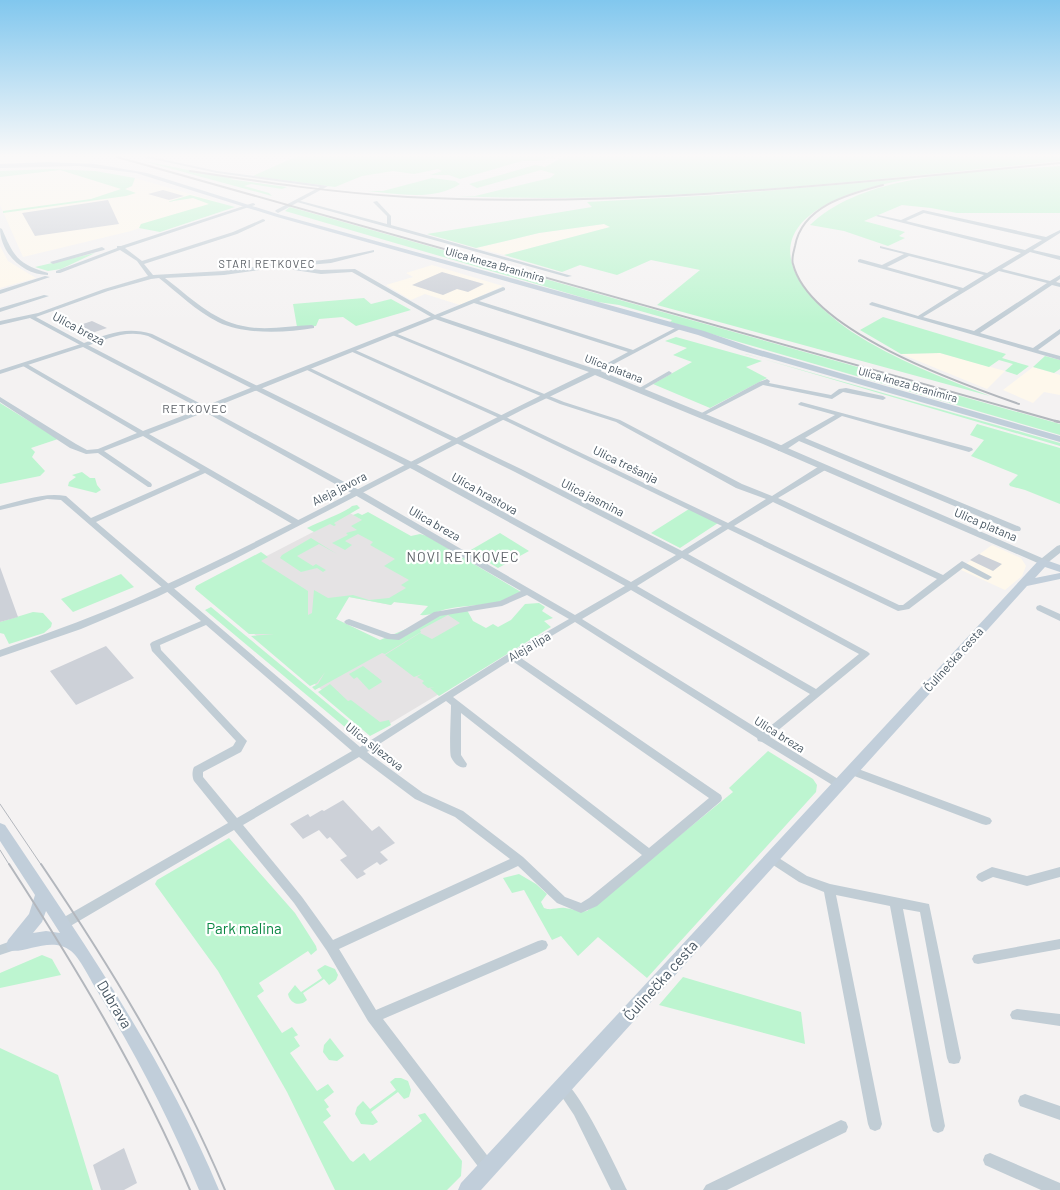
<svg xmlns="http://www.w3.org/2000/svg" width="1060" height="1190" viewBox="0 0 1060 1190" font-family="Barlow,sans-serif">
	<style>
		.commercial { fill: #fef8ec }
		.education { fill: #e5e3e4 }
		.green { fill: #bdf5d0 }
		.building { fill: #cdd1d8 }
		.lines { fill: none; stroke-linecap: round; stroke-linejoin: round }
		.minor { fill: #c1cdd5; fill-rule: evenodd }
		.tertiary { fill: #c1cdd5; fill-rule: evenodd }
		.secondary { fill: #c1ceda; fill-rule: evenodd }
		.tram-far1 { stroke: #b3b7bd; stroke-width: 1 }
		.tram { stroke: #b3b7bd; stroke-width: 2 }
		.rail-far1 { stroke: #b3b7bd; stroke-width: 2 }
		.rail { stroke: #b3b7bd; stroke-width: 2.5 }
		.labels { text-anchor: middle; dominant-baseline: central; stroke-width: 4.5; stroke-linejoin: round; paint-order: stroke }
		.far-neighbourhood-label { font-size: 11px; letter-spacing: 1px; fill: #5d6268; stroke: #fff }
		.far-street-label { font-size: 11px; fill: #475662; stroke: #fff }
		.street-label { font-size: 12px; fill: #475662; stroke: #fff }
		.far-quarter-label { font-size: 12px; letter-spacing: 1px; fill: #5d6268; stroke: #fff }
		.neighbourhood-label { font-size: 14px; letter-spacing: 1px; fill: #5d6268; stroke: #fff }
		.near-park-label { font-size: 15px; fill: #0d8845; stroke: #fff }
		.near-street-label { font-size: 15px; fill: #475662; stroke: #fff }
	</style>
	<rect width="100%" height="100%" fill="#f4f2f2"/>
	<path class="commercial" d="M0,157H95L87,164H0Z
		M60,170L125,189L132,186L135,178L218,202L131,231L23,257L0,205V177Z
		M604,224L610,227L504,255L476,248L539,233Z
		M0,246L8,261L36,278L0,288Z
		M432,265L503,286L460,305L425,294L411,300L386,285L413,277L406,273Z
		M940,353L1005,371L987,389L901,354Z
		M1033,367L1060,375V395L1044,392L1033,403L1003,390Z
		M992,545L1021,558L1026,566L1022,576L1005,590L959,569Z"/>
	<path class="education" d="M350,513L429,558L446,607L394,602L391,605L349,597L334,618L389,645L449,612L509,652L374,733L201,590Z"/>
	<path class="green" d="M295,157H558L538,161H522L460,179L449,175H430L442,171L438,169L414,174L393,171L362,176L335,187L253,176Z
		M563,157H1060V161C859,181 659,205 457,196H475L550,178L555,174L541,170L477,188L469,184L535,165L545,167Z
		M143,161L234,179H228L287,187L282,189L251,184L244,186L269,193L272,196Z
		M1060,166V213H957L931,208L902,205L864,221L905,232L899,236L905,238L888,246L844,231L810,225C867,170 985,172 1060,166Z
		M51,169L95,171L135,178L132,186L125,189L136,193L126,196L3,213V211L91,199L121,189L60,170L0,177V171Z
		M432,178L455,181L460,184C434,201 398,194 368,191H383Z
		M916,178C886,183 856,189 829,203C753,242 804,299 852,332C895,360 943,378 990,396L657,305L700,270L651,260L617,275L580,265L562,272L504,255L610,227L604,224L539,233L476,248L427,234L592,207L587,202L717,195Z
		M190,195L235,207L160,232L139,228L141,224L209,204L193,198L167,202Z
		M290,207L1060,424V435L670,322L672,320L619,305L598,302L285,211Z
		M95,253L61,269L48,271L35,267Z
		M364,298L371,304L391,299L411,310L356,326L343,317L319,319L316,326L297,327L293,304Z
		M883,317L1006,354L1002,358L1029,366L1017,375L1005,371L1013,364L999,360L989,367L940,353L901,354L860,330Z
		M676,337L762,361L746,367L767,378L710,408L653,384L692,362L673,355L687,348L665,341Z
		M745,354L1060,443V446L746,354Z
		M1045,356L1060,360V369L1054,373L1033,367Z
		M0,403L58,439L31,448L35,452L32,457L45,471L40,476L0,484Z
		M977,424L1060,448V504L1025,490L1010,486L1009,484L1018,475L971,456L984,440L970,435Z
		M82,472L90,478H95L97,485L101,490L96,493L68,486L69,482L76,477L72,475Z
		M357,505L360,508L334,523L336,525L334,526L330,524L314,532L307,528C321,521 346,512 352,506Z
		M689,509L718,523L680,548L651,533Z
		M368,512L411,536L420,534L427,536L521,592C500,608 472,603 447,609C438,611 430,616 420,615L428,606L394,602L391,605L349,597L336,619L380,640L437,616L467,610L473,621L486,628L493,624L498,627L511,620L525,604L539,603L545,607L542,611L553,618L544,621L551,627L439,696L430,688L434,687L428,688L422,683L424,681L417,677L422,674L414,677L385,655L420,633L432,639L460,623L448,615L420,630L421,632L385,654L382,653L315,690L312,687L318,684L325,672L317,683L310,686L251,636L274,634H249L195,589L196,586L261,552L268,557L261,561L308,591V615L312,613L314,590L328,598L353,595L369,600L389,598L406,588L401,585L409,580L384,566L395,559L370,545L373,542L358,534L345,541L352,545L345,550L332,543L348,535L346,533L357,530L351,526L362,520L353,515L358,513L362,515Z
		M500,533L529,551L498,568L469,551Z
		M311,538L337,554L319,544L297,556L313,566L316,564L326,570L323,572L317,568L301,572L280,558L282,555Z
		M121,574L134,587L73,612L61,599Z
		M211,607L357,728L365,738H358L205,610Z
		M33,612L43,613L52,623L51,627L44,633L9,644L4,634L0,633V622Z
		M363,666L381,680L382,682L369,690L357,677L354,679L349,674Z
		M330,684L348,701L351,700L380,722L389,720L391,725L370,736L318,692Z
		M768,751L813,779L817,785L816,792L647,978L598,937L578,956L561,936L552,940L524,890L512,893L503,878L519,874L536,884L547,894L541,902L544,908C552,911 557,907 565,908C574,909 578,912 587,911L733,792L729,788Z
		M229,838L295,913L316,946L317,950L311,955L308,951L259,983L264,991L257,996L282,1033L292,1027L298,1035L294,1037L300,1046L290,1053L317,1091L328,1084L334,1092L324,1100L329,1107L326,1109L331,1116L323,1122L350,1160L353,1162L364,1153L370,1161L422,1121L418,1115L425,1113L462,1161L461,1176L447,1190H335L287,1092L218,971L155,884L157,880Z
		M42,955L52,959L61,975L0,988V973Z
		M325,965L335,969L338,975L336,980L329,985L324,979L303,993L307,1000C300,1007 290,1004 288,994L295,985L301,992L322,978L317,970Z
		M683,977L801,1012L805,1044L659,1005Z
		M330,1038L344,1056L337,1061L329,1060L323,1052L324,1045Z
		M0,1048L58,1075L93,1190H0Z
		M395,1078H401L408,1081L411,1090L409,1097L404,1099L398,1092L371,1112L378,1122L373,1125L361,1124L355,1114L357,1107L363,1101L370,1109L396,1090L390,1082Z"/>
	<path class="building" d="M163,190L184,196L169,200L148,194Z
		M108,200L119,224L35,236L22,213Z
		M442,272L484,284L468,292L457,289L443,295L412,285Z
		M92,321L107,328L92,333L77,326Z
		M979,554L1002,564L993,571L970,560Z
		M0,567L18,617L0,622Z
		M106,646L134,678L76,705L50,671Z
		M343,800L372,831L379,826L395,843L380,852L388,860L380,865L377,862L363,871L366,874L357,879L340,860L347,856L330,837L327,839L319,830L303,839L290,824L308,814L310,817L322,810L324,811Z
		M124,1148L137,1183L124,1190H101L93,1165Z"/>
	<g class="lines">
		<path class="minor" d="M297,200L387,224V216L373,202L377,201L391,216V225L572,276L567,277L297,202Z
			M253,203L255,204V205L125,248L142,261L233,232L263,219L265,220V221L237,234L144,264L153,275L224,271L273,264L297,263L331,259L374,250V252L331,263L273,268L224,275L165,278C189,296 212,320 243,326C265,331 289,326 312,325L314,326V328C285,333 245,335 218,322C196,311 178,293 159,278L151,279L108,291L36,317L84,343C108,334 126,326 152,334L420,466L631,582L676,555L515,472L303,368L308,367L521,469L682,551L722,526L508,422L348,350L353,349L512,420L728,523L766,499L736,488L616,422L560,404L390,334L395,333L564,402L620,420L742,484L772,496L821,465H827V469L778,498L943,575L962,561L992,577L988,580L985,579L963,568L909,609L898,611L728,529L688,554L868,652L870,654L868,656L770,737L843,782L844,785L843,788L839,789L762,742L758,741L757,738L575,622L518,656L721,795L722,798L721,801L597,906L581,913L557,903L518,866L339,949L376,1010L538,941L542,940L546,941L548,945L546,949L383,1019L493,1163L495,1168L493,1173L488,1175L483,1173L368,1021L327,951L294,903L234,830L67,928L63,929L59,928L57,924L59,920L228,823L194,781C192,777 192,771 194,767L233,746L236,741L152,651L150,644L152,642L201,621L61,500L47,499L0,510V506C21,501 44,492 66,496L91,518L200,470L143,436L104,451L151,483L152,485L151,487H148L98,453L86,454L70,448L0,402V397L76,444L87,450L98,449L137,433L23,366V364H27L143,431L203,408H207L361,491L575,615L625,586L414,470L148,336C125,329 106,340 84,347L30,318L0,325V321L38,313L104,289L148,276L137,261L120,250L60,273H56V271L117,248V246H121ZM205,412L355,495L521,591L500,601L434,612L397,634H391L349,619L346,620L344,622L346,624L387,639L399,640L440,616L502,606L527,595L569,619L508,654L360,747L96,522L205,473L294,525H300L301,523L300,521L149,434ZM773,502L775,503L937,579L903,605H899L734,526ZM682,558L859,654L816,689L637,586ZM631,590L810,694L763,732L582,619ZM206,625L352,751L237,818L203,777V772L241,752L247,741L161,650L160,645ZM511,660L709,798L649,848L453,697ZM446,701L451,705C451,715 449,750 451,757C454,763 459,769 466,767L467,764L461,755V713L642,855L589,898L581,903L565,897L523,857L463,811L423,793L367,752ZM359,757L415,799L455,817L510,859L333,940L302,897L243,825Z
			M923,210L1046,237L1060,230V233L1033,250L1060,256V260L1030,252L1002,269L1050,281L1060,275V279L1056,282L1060,283V287L1052,285L980,333L1033,348L1060,329V334L1038,350L1060,356V360L870,305L869,304L872,302L918,316L959,290L858,262V260L860,259L882,265L904,254L880,248V246L987,273L1021,253L876,216L878,215L901,220ZM924,213L1042,240L1025,250L906,221ZM909,256L984,275L963,288L887,267ZM999,271L1047,283L974,331L923,317Z
			M0,228L2,229C14,257 18,264 48,273V275C23,275 0,253 0,228Z
			M102,247L105,249L104,250L53,264L50,262Z
			M296,267L321,270L355,269L435,315L503,287L505,288V290L479,301L633,350L679,326L684,327L595,374L593,373V371L628,352L474,303L437,318H433L352,272L321,274L294,270L293,269Z
			M45,276L50,277L0,294V290Z
			M44,295L49,296L0,312V308Z
			M669,371L672,373L671,374L641,391H637L636,390Z
			M767,379L770,381L769,383L831,395L839,389L846,388L883,396L886,398L883,400L843,392L832,399L763,385L703,416H699L698,415L759,382Z
			M801,402L972,448L973,450L969,452L842,416L805,438L1020,527L1021,529L1020,531H1014L799,441L784,451H778V447L835,415L799,405L798,404Z
			M1040,605L1060,614V621L1037,610L1036,608L1037,606Z
			M853,767L990,818L992,821L990,824L986,825L982,824L849,774L848,771L849,768Z
			M771,853L807,876L830,884L929,904L961,1058L959,1063L954,1064L949,1063L947,1058L920,912L903,909L945,1126L943,1131L938,1133L933,1131L931,1126L890,906L836,895L882,1124L880,1129L875,1131L870,1129L868,1124L824,892L799,882L767,861L765,858L767,855Z
			M992,867L1027,876L1060,867V877L1027,886L993,877L982,882L978,880L976,877L978,874Z
			M1060,939V949L978,964L974,963L972,959L974,955L978,954Z
			M14,940L18,941L20,945L18,949L0,955V945Z
			M1017,1009L1060,1014V1026L1012,1019L1010,1015L1012,1011Z
			M563,1081C579,1088 618,1171 627,1190H611L574,1115L556,1088L558,1083Z
			M1025,1094L1060,1106V1120L1020,1106L1018,1101L1020,1096Z
			M841,1120L846,1122L848,1127L846,1132L727,1190H703L706,1185Z
			M990,1153L1060,1183V1190H1041L985,1165L983,1160L985,1155Z"/>
		<path class="tertiary" d="M143,157H152L217,171L328,186L278,213L275,211L276,210L320,187L217,173Z
			M435,315L598,370L769,440L1042,558L1057,546L1060,545V553L1046,564H1040L763,444L595,375L524,409L231,561L157,597L81,629L0,657V650C51,632 102,614 152,591C300,524 442,442 589,372L435,319L205,411L83,347L0,374V370L84,343L205,406Z"/>
		<path class="secondary" d="M48,162L95,164L147,173L281,215L704,331L753,348L1060,436V442L740,350L698,335L277,217L136,173L79,166L0,168V164Z
			M1043,559L1060,565V572L1045,567L1035,578L1060,573V579L1027,586L481,1190H458L461,1183L1039,560Z
			M0,823L5,825C84,943 164,1058 219,1190H199C170,1120 136,1054 96,989C90,979 80,958 71,951C51,935 24,955 8,950L6,945L8,940L29,914L35,895L0,841ZM46,911L60,933L46,931L33,933L42,922Z"/>
		<path class="tram-far1" d="M0,804L42,866
			M0,850L10,866"/>
		<path class="tram" d="M9,864C77,969 141,1075 190,1190
			M41,864C112,969 176,1074 225,1190"/>
		<path class="rail-far1" d="M117,157L1059,422
			M190,171C262,182 335,193 408,197C626,208 843,184 1060,163
			M883,185C849,194 802,206 795,246C794,251 791,259 793,264C810,331 959,383 1019,404"/>
		<path class="rail" d="M1055,421L1060,422"/>
	</g>
	<linearGradient id="sky" x2="0" y2="1"><stop stop-color="#81c7ee"/><stop offset="0.48" stop-color="#faf9f9"/><stop offset="1" stop-color="#faf9f9" stop-opacity="0"/></linearGradient>
	<rect width="1060" height="324" fill="url(#sky)"/>
	<g class="labels">
		<g class="far-neighbourhood-label">
			<text x="267" y="263">STARI RETKOVEC</text>
		</g>
		<g class="far-street-label">
			<text transform="translate(495 264) rotate(16)">Ulica kneza Branimira</text>
			<text transform="translate(614 368) rotate(21)">Ulica platana</text>
			<text transform="translate(908 384) rotate(16)">Ulica kneza Branimira</text>
		</g>
		<g class="street-label">
			<text transform="translate(79 328) rotate(28)">Ulica breza</text>
			<text transform="translate(626 464) rotate(26)">Ulica trešanja</text>
			<text transform="translate(339 488) rotate(-27)">Aleja javora</text>
			<text transform="translate(485 493) rotate(29)">Ulica hrastova</text>
			<text transform="translate(593 497) rotate(27)">Ulica jasmina</text>
			<text transform="translate(435 523) rotate(30)">Ulica breza</text>
			<text transform="translate(986 524) rotate(23)">Ulica platana</text>
			<text transform="translate(529 646) rotate(-30)">Aleja lipa</text>
			<text transform="translate(953 659) rotate(-48)">Čulinečka cesta</text>
			<text transform="translate(780 734) rotate(32)">Ulica breza</text>
			<text transform="translate(375 746) rotate(38)">Ulica sljezova</text>
		</g>
		<g class="far-quarter-label">
			<text x="195" y="408">RETKOVEC</text>
		</g>
		<g class="neighbourhood-label">
			<text x="463" y="556">NOVI RETKOVEC</text>
		</g>
		<g class="near-park-label">
			<text x="244" y="928">Park malina</text>
		</g>
		<g class="near-street-label">
			<text transform="translate(660 980) rotate(-48)">Čulinečka cesta</text>
			<text transform="translate(115 1004) rotate(59)">Dubrava</text>
		</g>
	</g>
</svg>
